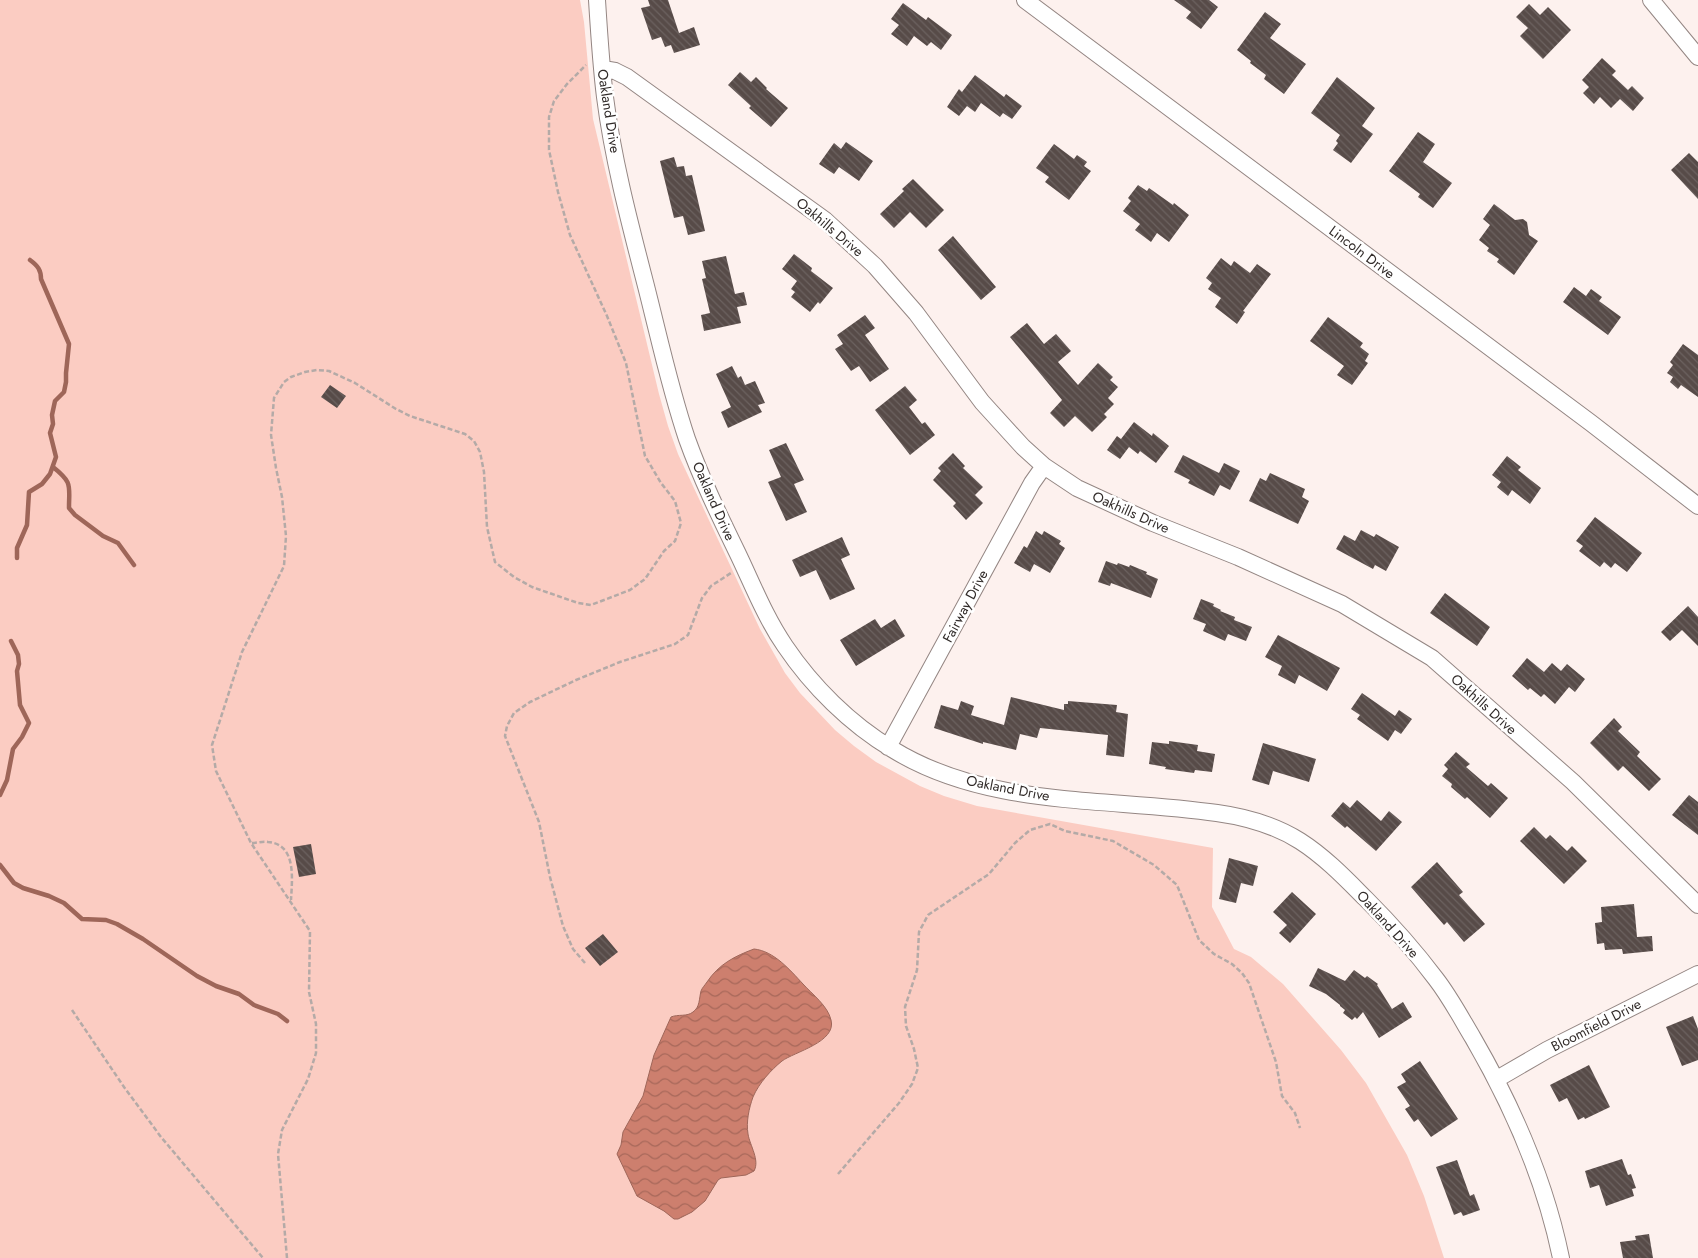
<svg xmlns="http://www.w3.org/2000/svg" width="1698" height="1258" viewBox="0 0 1698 1258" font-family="Jost,sans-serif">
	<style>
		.grass { fill: #fbccc2 }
		.water { fill: url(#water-waves); stroke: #9e6659 }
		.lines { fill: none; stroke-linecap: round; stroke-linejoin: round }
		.stream { stroke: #9e6659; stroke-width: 4.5 }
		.building { fill: url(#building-back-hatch) }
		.minor-casing { stroke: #948683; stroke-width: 18 }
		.path { stroke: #b4aaa7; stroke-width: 2.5; stroke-dasharray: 5 2.5; stroke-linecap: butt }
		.minor { stroke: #fff; stroke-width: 16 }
		.labels { text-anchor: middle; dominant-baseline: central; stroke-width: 5; stroke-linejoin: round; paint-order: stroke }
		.street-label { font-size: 14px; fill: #312b29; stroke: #fff }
	</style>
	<defs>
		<pattern id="water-waves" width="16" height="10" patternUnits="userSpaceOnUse" patternTransform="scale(1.25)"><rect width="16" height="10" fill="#cd7f6e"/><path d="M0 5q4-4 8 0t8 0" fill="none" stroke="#a7685a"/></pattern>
		<pattern id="building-back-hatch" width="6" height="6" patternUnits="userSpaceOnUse" patternTransform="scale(1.25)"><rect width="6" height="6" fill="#574b48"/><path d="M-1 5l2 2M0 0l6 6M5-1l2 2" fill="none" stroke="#6c6260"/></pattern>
	</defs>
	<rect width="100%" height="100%" fill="#fdf1ee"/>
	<path class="grass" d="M0,0H580L584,22L593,119L659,394L668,426L678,454L760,629L785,673L800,693L835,730L854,746L876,762L920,786L944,796L977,806L1213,848L1212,907L1234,949L1251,957L1283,984L1341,1050L1366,1083L1407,1155L1424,1196L1444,1258H0Z"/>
	<path class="water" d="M754,949C774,951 790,970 803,984C812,994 828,1006 831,1020C837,1042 794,1052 782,1061C771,1070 759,1083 753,1097C749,1108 746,1122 748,1134C750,1146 760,1160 754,1171L746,1175L721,1178L718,1180L705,1201L692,1212L678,1219H674L664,1211L637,1196L617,1154L621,1145L623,1132L643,1096L654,1055L671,1017C678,1014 687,1017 693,1012C700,1007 699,999 701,991C702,988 705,985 707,982C719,964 735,956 754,949Z"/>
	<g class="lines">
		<path class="stream" d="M53,467C73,483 69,485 69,508L75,515L103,536L118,543L134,565
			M17,558V548L27,525L29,492L42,484L50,474L56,457L50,433L53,424L52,415L55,401L64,392L66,382V373L69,344L41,279C41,270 38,266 30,260
			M0,795L7,780L13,749L22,737L29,723L20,705L17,671L19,664L18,655L11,641
			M0,865L14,883L23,888L49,896L64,903L82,919L106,920L117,924L143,939L197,976L216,986L239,994L254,1005L278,1014L287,1021"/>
	</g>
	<path class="building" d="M648,0H668L679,33L694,27L700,45L674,53L671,45L665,47L661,37L652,40L641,8L650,6Z
		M1174,0H1209L1218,7L1201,29L1186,18L1191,12Z
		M903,3L926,20L928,17L952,35L941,50L931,42L927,46L914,36L907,46L891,34L899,25L891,19Z
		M1529,4L1540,15L1548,7L1571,30L1543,59L1520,36L1528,28L1516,17Z
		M1265,12L1281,24L1270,38L1306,64L1284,94L1264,79L1266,75L1250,63L1251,61L1237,50Z
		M1602,58L1616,71L1612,75L1628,90L1632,86L1644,98L1633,111L1620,99L1611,108L1600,97L1594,104L1583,93L1589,87L1582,80Z
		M740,72L751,82L756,77L767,88L766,89L788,108L771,127L749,108L751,106L728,85Z
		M975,75L1004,97L1006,94L1022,106L1012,119L1003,113L1000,117L981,103L975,112L967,106L959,116L947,107L959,89L962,92Z
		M1337,77L1375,108L1362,126L1373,134L1351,163L1333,150L1338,143L1336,141L1340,135L1311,113Z
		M1418,132L1435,144L1423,162L1452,183L1433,208L1418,197L1420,194L1389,171Z
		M846,142L873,161L859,181L839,167L834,174L819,164L834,143L841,149Z
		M1054,144L1074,159L1077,155L1087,162L1084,166L1091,171L1069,200L1045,182L1049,177L1036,168Z
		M1689,153L1698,162V199L1671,170Z
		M674,157L677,167L684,166L686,176L692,175L705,231L688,235L683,216L674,218L660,161Z
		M913,179L944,210L926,228L910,212L894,228L880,214L904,191L902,189Z
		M1138,185L1147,191L1149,188L1173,205L1174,203L1189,215L1169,242L1157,233L1151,242L1135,230L1140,224L1123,211L1131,201L1128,198Z
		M1494,204L1515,220L1523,219L1527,222L1529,235L1538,241L1514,275L1497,262L1499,259L1487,251L1489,248L1479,240L1490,225L1483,219Z
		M953,236L996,287L981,300L938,250Z
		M794,254L812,268L811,271L833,288L820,304L818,302L810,312L791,297L795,292L791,289L797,281L782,269Z
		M726,256L735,294L744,292L747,305L737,307L741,323L704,331L701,315L710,313L702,279L706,278L702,261Z
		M1221,258L1231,266L1234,261L1250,273L1257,264L1271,274L1243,311L1245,312L1237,324L1215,307L1221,298L1208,289L1212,283L1206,278Z
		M1574,287L1586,296L1591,289L1602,297L1599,301L1621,317L1608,335L1563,302Z
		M865,315L875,328L865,335L889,369L870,382L859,366L851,371L835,349L843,344L837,335Z
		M1328,317L1363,343L1360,347L1369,354L1365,361L1368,363L1352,385L1337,375L1344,366L1310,341Z
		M1027,323L1044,344L1056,334L1071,351L1058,362L1078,385L1098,363L1113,377L1110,380L1118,387L1108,398L1114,404L1104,414L1107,417L1092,432L1075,416L1064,427L1050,413L1062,400L1010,337Z
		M1683,344L1698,355V397L1681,385L1678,389L1670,382L1673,377L1667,373L1673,365L1670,362Z
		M732,366L738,378L741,376L745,385L755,381L765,403L758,405L762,412L728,428L721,412L731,407L716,374Z
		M330,385L346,396L337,408L321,397Z
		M905,386L917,400L909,407L922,424L925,422L935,435L910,455L875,410Z
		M1134,422L1152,436L1153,433L1169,446L1156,463L1140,451L1138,454L1129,447L1120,459L1107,450L1117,436L1121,439Z
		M786,443L804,480L794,484L807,512L786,521L768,482L781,477L769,450Z
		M953,453L965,466L963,468L983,487L975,495L983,503L966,520L953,506L956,503L933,480L941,471L938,468Z
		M1183,455L1219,473L1224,463L1240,471L1230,490L1220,485L1214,496L1188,483L1190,480L1174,472Z
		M1507,456L1521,467L1518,470L1541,488L1530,504L1512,490L1508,496L1497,487L1501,482L1492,475Z
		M1270,473L1305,489L1302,497L1309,501L1298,524L1249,501L1260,478L1266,481Z
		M1595,517L1642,553L1627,572L1615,563L1611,568L1604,562L1600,567L1579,551L1583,546L1576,541Z
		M1361,530L1374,537L1376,534L1399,547L1386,571L1375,565L1373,569L1336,549L1344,535L1355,541Z
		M1036,531L1042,535L1044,531L1061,541L1059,544L1065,548L1050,573L1034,564L1030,572L1014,563L1024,546L1027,548Z
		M842,537L850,555L841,559L855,589L830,600L816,570L800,577L792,560Z
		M1106,561L1117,565L1118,563L1129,567L1130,565L1147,572L1146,574L1158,579L1151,598L1111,583L1110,586L1098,582Z
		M1445,593L1490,627L1477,646L1430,613Z
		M1201,599L1214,604L1213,606L1221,610L1220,611L1235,617L1234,620L1252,627L1246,641L1228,634L1225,641L1203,631L1206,624L1193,619Z
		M1688,606L1698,617V646L1682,630L1670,641L1661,632Z
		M875,619L881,628L895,619L905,636L856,666L840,640Z
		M1278,635L1340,668L1327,691L1299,675L1295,684L1278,675L1282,666L1265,657Z
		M1527,658L1544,672L1552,663L1561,671L1567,664L1585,679L1575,692L1569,687L1555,704L1544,694L1541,697L1530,688L1528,690L1512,676Z
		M1362,693L1395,716L1399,710L1412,719L1401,734L1395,730L1388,741L1357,719L1360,715L1351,709Z
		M1011,697L1064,710V704H1068V701L1117,705L1116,712L1128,714L1124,757L1106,755L1108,735L1040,728L1037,738L1020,734L1016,750L983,742V744L934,728L941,705L958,710L961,701L974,706L971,715L1004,725Z
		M1614,718L1622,727L1618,731L1640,752L1637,756L1661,779L1649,791L1623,766L1618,771L1590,743Z
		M1169,741L1198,745L1197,751L1215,754L1212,772L1195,770L1194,773L1165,769L1166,767L1149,764L1152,742L1169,744Z
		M1263,743L1316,759L1309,782L1273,771L1269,785L1252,780Z
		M1456,752L1470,764L1466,767L1488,786L1491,783L1508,798L1490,818L1467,797L1465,799L1451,787L1452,784L1442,776L1448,769L1444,765Z
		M1689,795L1698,802V835L1672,815Z
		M1357,800L1381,821L1389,811L1402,822L1376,851L1347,826L1345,828L1331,816L1343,802L1350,808Z
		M1534,827L1546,839L1550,835L1567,851L1572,846L1587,861L1564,884L1520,841Z
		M311,844L316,874L299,877L293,847Z
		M1229,858L1258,866L1253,886L1241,883L1236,903L1219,899Z
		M1437,862L1463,892L1459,895L1485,924L1464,942L1447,922L1444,925L1411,887Z
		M1292,892L1316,914L1290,943L1279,933L1287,925L1273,912Z
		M1634,904L1637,937L1652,936L1653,951L1623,954L1622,949L1605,950L1604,943L1597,944L1595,923L1602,922L1601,907Z
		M603,934L618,952L600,966L585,948Z
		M1318,968L1345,981L1354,970L1365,978L1367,976L1378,984L1377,985L1392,1009L1403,1002L1412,1017L1379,1038L1363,1012L1357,1019L1355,1017L1352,1020L1343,1013L1345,1010L1340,1006V1005L1326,994L1309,986Z
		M1693,1016L1698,1029V1060L1682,1066L1666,1027Z
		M1420,1061L1458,1119L1431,1137L1418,1119L1414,1122L1405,1109L1410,1106L1397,1087L1406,1082L1401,1074Z
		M1589,1065L1610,1107L1585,1119L1584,1117L1578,1120L1567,1098L1559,1102L1550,1085Z
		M1622,1159L1628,1175L1631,1174L1636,1188L1632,1189L1634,1196L1606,1206L1599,1185L1590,1188L1585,1171Z
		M1457,1160L1470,1196L1474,1194L1480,1210L1463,1216L1461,1212L1454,1215L1436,1167Z
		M1649,1234L1653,1258H1623L1620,1242L1636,1240L1635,1236Z"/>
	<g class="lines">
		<g class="minor-casing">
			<path id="minor" d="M597,0C599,32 601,65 605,97C613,160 630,224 646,286C659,337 670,389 687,439C701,478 719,515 737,552C752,583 765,617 785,646C812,686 850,724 892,749C989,809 1109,797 1217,813C1246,817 1276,826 1300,841C1325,857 1346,879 1366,899C1391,924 1415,951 1436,979C1450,997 1461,1018 1473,1038C1513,1107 1545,1180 1561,1258
				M1025,0L1591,423L1698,506
				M1651,0L1698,57
				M603,69L615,71L627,77L825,220L875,266L916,313L982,402L1023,447L1044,466L1077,488L1153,523L1238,557L1342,604L1432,658L1573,782L1698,905
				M888,747L1032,483L1044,466
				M1497,1079L1547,1050L1698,974"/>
		</g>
		<path class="path" d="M252,843C257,843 263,841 268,842C297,844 292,880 291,900
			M585,963L573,949L563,926L550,877L539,822L505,736L507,726L514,713L530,702L576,680L620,662L675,644L688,635L702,598L711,586L731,573
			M72,1010L124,1087L161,1137L263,1258
			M838,1174L899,1103L912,1084L918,1068L914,1049L906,1026L905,1007L917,970L919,932L928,915L989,874L1015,843L1030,830L1050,824L1065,831L1113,841L1154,865L1177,885L1199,940L1214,954L1232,964L1242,973L1249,983L1276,1062L1282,1096L1295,1113L1300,1128
			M287,1258L278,1154L282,1130L308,1079L316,1053V1024L309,992L310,931L251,843L216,771L212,745L242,652L284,566L286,536L282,497L276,468L271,435L274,398L284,382L291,377L305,372L317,370L329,371L355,383L396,409L410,416L465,434L474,441L480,452L484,472L487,527L495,562L514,577L532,587L578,603L591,605L630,590L645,579L664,551L675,541L681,523L675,501L661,483L645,456L626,363L607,316L570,235L558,192L549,150V117L554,101L567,84L586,65"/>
		<use href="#minor" class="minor"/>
	</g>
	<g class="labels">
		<g class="street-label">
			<text transform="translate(609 111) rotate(81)">Oakland Drive</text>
			<text transform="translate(830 227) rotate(40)">Oakhills Drive</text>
			<text transform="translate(1362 252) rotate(37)">Lincoln Drive</text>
			<text transform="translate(714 501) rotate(66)">Oakland Drive</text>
			<text transform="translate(1131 512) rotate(24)">Oakhills Drive</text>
			<text transform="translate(965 606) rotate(-62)">Fairway Drive</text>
			<text transform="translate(1484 704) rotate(42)">Oakhills Drive</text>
			<text transform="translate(1008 788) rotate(11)">Oakland Drive</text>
			<text transform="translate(1388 924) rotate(48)">Oakland Drive</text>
			<text transform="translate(1596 1025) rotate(-27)">Bloomfield Drive</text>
		</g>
	</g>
</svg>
